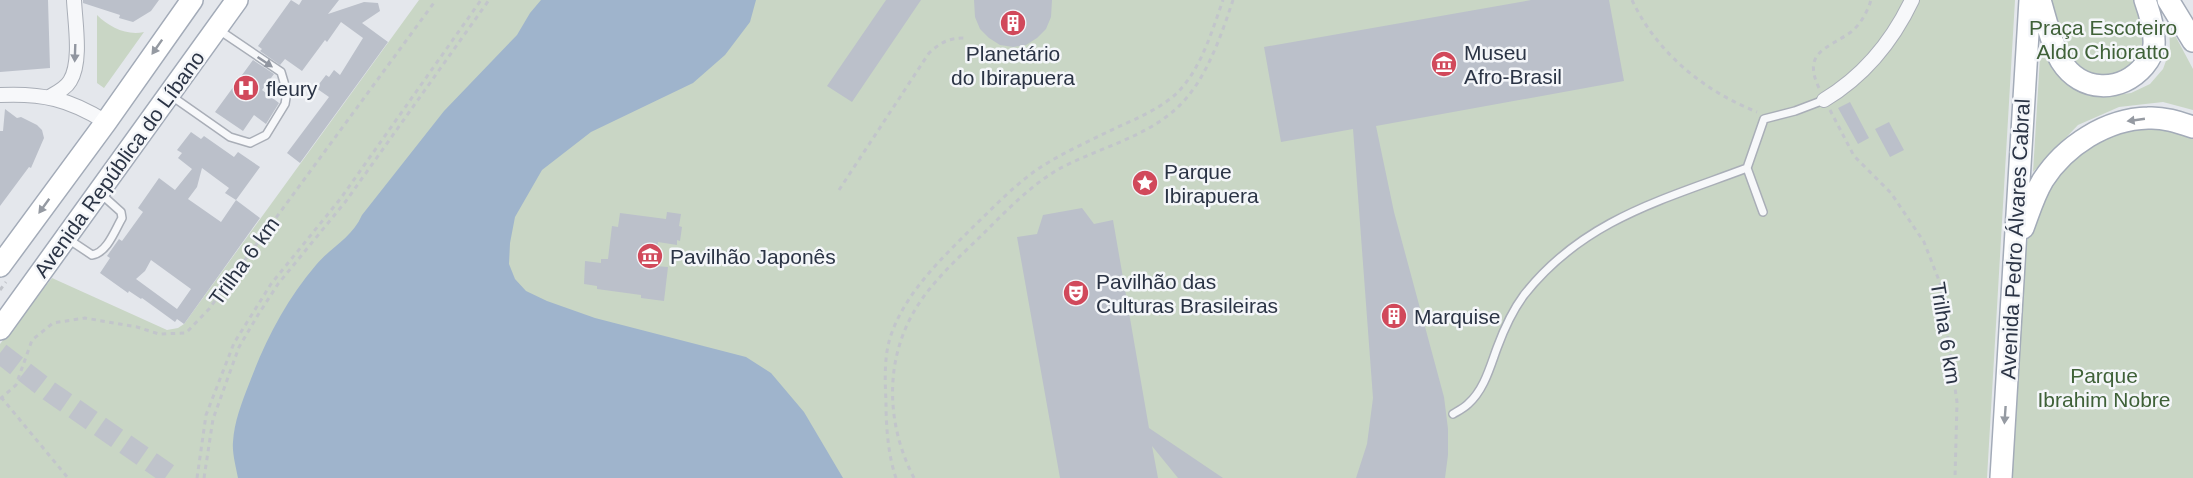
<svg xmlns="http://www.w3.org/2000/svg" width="2193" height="478" viewBox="0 0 2193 478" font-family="Arial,sans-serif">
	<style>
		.green { fill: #c9d6c5 }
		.water { fill: #9fb4cc }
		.building { fill: #bbc0ca; fill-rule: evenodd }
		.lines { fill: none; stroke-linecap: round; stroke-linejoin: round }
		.trunk-tunnel { stroke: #bfc3cb; stroke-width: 21; stroke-dasharray: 21 10; stroke-linecap: butt }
		.service-casing { stroke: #a9aeb7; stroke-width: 10 }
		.minor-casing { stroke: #a9aeb7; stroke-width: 16 }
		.primary-casing { stroke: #a3abb8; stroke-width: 24 }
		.path { stroke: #c2c5cb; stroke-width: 3; stroke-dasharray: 4.5 4.5; stroke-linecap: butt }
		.service { stroke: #f7f8fa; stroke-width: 7 }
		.minor { stroke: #f7f8fa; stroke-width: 14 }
		.primary { stroke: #fff; stroke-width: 21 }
		.oneway { fill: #959aa2 }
		.oneway2 { fill: #9196a0 }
		.labels { text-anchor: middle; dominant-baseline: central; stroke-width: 5; stroke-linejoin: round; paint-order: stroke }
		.park-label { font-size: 21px; fill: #3f6138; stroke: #f4f6f9 }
		.poi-label { font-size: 21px; fill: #2b3445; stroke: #f4f6f9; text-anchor: start }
		.street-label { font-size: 21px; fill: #2b3445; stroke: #f4f6f9 }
	</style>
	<rect width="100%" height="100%" fill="#e4e7ec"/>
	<path class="green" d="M419,0H2015L1987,478H0V344L52,278L167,330L178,328L184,324Z
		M2045,0H2138L2147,46L2125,75L2103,81L2069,64Z
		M97,15C109,27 127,36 144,32L104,88L97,83Z
		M2169,24L2193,69V110L2163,102L2119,107L2078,125L2033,172L2041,41L2085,92L2107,96L2131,93L2150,84L2163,69L2170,50Z
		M2159,128L2193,137V478H2008L2024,258C2026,248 2028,236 2031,226C2049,179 2081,141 2131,130C2140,129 2150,129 2159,128Z"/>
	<path class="water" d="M541,0H756L750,22L725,55L693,83L591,132L542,170L515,217L510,243L509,264L515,279L526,291L547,301L595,318L746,357L771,373L804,412L843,478H238C236,467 232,453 233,442C234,422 242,402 249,384C265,341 286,300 316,265C332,246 352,238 362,215L444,111L517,35L530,13Z"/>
	<path class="building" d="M0,0H48L50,68L0,72Z
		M83,0H159L151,11L133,22L119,18L120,15L83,3Z
		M291,0L299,5L302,0H339L328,14L364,2L378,3L380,11L362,23L388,42L300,163L287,153L329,97L316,88L326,75L329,77L334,70L340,75L363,38L341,22L327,42L325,40L302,71L285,59L280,65L260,51L262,49L258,46Z
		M886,0H921L852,102L827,86Z
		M974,0H1052L1051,17L1046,29L1037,38L1026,45L1013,47L1000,45L989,38L980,29L975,17Z
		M1531,0H1609L1624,81L1376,126L1394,212L1444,397L1448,429V455L1445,478H1356L1367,444L1373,398L1353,129L1281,142L1264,47Z
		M253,60L274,74L262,90L279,103L266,124L254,115L243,131L215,112Z
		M1850,102L1869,138L1858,144L1838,108Z
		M5,109L17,118L21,117L37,125L42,130L44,138L31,168L29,167L0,206V131H3Z
		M1889,122L1904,150L1890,157L1875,129Z
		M191,132L201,139L204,136L234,157L238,152L260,167L236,200L225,193L229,188L202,168L197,187L188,199L221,222L236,200L260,218L184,324L177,319L175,322L142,298L141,299L129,291L128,293L100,273L110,258L107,256L119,239L122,241L143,212L138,208L159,178L175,190L192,169L178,158L182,153L177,150ZM151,260L191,289L177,309L136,279L145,271Z
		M1082,208L1094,224L1113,220L1149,428L1223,478H1178L1152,446L1158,478H1060L1017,237L1037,234L1043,215Z
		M667,212L681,214L679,226L682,227L680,241L677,240V245L658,242L655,266L668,267L664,301L641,298V295L597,289V286L584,284L585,261L601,263V259H608L612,226L618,227L620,213L666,219Z"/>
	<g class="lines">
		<path class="trunk-tunnel" d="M0,353L49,391L174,478"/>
		<g class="service-casing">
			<path id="service" d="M170,95L230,137L250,143L266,135L285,104L287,92L281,72L219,30
				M1763,212L1747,168L1764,119L1795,111L1824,100
				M68,239L92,255C107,253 115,230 122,218L121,212L101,194
				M1453,414C1458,411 1464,408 1468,404C1484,390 1490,367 1497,348C1504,329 1512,311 1524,295C1583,220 1662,200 1747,168"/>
		</g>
		<g class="minor-casing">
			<path id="minor" d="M0,95C43,93 69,99 106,122
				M51,96C58,92 66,88 70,81C82,62 75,22 74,0
				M1824,100C1864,76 1892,42 1912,0"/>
		</g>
		<g class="primary-casing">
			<path id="primary" d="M2040,0C2046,20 2051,43 2061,61C2081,93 2121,93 2144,66C2149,60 2153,54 2154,45C2155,30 2150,14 2145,0
				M2168,0L2193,41
				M2023,228C2029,212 2034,195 2043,180C2065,146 2106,119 2148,118C2163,117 2178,122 2193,127
				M0,266L106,122L192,0
				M0,329L237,0
				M2001,478L2030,0"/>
		</g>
		<path class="path" d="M1632,0C1657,53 1704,91 1757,112
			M1819,88C1802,52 1827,49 1851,32C1860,25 1868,11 1871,0
			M1830,110L1854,156L1891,193L1924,242L1940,283L1957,402L1955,478
			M839,190L929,53C940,43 948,38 964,38
			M0,290L6,282
			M1,397L68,478
			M0,399L16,385L32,340L53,323L85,318L137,327L159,334L186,333L209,309L436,0
			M197,478L206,415L234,343L271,284L341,198L481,0
			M204,478L213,419L239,347L258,315L278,284L346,201L489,0
			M896,478C888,455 886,426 886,402C885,381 884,358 890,338C904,294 941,259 973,227C997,204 1020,179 1049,162C1071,149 1095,138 1118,127C1138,118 1161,108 1177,93C1201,69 1212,31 1223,0
			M914,478C888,428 884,368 911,317C927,286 957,259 982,235C1005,212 1029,187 1057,170C1097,148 1143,139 1177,108C1206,81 1221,36 1233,0"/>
		<use href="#service" class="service"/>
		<use href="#minor" class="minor"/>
		<use href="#primary" class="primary"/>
	</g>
	<defs><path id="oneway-solid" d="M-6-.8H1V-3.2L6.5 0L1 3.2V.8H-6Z" transform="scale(1.5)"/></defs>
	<g class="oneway">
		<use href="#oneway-solid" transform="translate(157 47) rotate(125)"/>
		<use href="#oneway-solid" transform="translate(2136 120) rotate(172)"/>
		<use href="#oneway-solid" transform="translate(44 206) rotate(126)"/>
		<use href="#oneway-solid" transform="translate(2005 415) rotate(94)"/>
	</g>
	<g class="oneway2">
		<use href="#oneway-solid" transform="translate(75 53) rotate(92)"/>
		<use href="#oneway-solid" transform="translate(265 62) rotate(34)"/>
	</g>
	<defs>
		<g id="building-disc" transform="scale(1.35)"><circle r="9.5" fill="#d1495b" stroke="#f4f6f9"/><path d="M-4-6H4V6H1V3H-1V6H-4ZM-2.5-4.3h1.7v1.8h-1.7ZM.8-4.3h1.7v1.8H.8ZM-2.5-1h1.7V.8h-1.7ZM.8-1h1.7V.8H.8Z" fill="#fff"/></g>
		<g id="museum-disc" transform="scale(1.35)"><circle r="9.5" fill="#d1495b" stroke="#f4f6f9"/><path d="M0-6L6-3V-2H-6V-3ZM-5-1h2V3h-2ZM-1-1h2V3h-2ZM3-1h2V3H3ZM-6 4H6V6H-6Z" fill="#fff"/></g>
		<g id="hospital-disc" transform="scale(1.35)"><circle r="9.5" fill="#d1495b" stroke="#f4f6f9"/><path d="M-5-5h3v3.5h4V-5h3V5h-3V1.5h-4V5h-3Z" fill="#fff"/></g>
		<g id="sight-disc" transform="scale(1.35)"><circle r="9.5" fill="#d1495b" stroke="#f4f6f9"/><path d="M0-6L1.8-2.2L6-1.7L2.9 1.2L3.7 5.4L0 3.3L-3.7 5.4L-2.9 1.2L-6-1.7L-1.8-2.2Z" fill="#fff"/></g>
		<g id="theatre-disc" transform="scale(1.35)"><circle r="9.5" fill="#d1495b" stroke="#f4f6f9"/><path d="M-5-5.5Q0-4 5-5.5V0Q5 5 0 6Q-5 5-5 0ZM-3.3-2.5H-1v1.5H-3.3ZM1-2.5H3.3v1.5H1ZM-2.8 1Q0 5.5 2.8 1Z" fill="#fff"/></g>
	</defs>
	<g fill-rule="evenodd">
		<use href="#building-disc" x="1013" y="23"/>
		<use href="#museum-disc" x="1444" y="64"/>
		<use href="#hospital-disc" x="246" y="88"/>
		<use href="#sight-disc" x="1145" y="183"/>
		<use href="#museum-disc" x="650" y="256"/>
		<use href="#theatre-disc" x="1076" y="293"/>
		<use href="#building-disc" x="1394" y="316"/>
	</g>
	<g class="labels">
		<g class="park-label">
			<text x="2103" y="27">Praça Escoteiro<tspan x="2103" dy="24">Aldo Chioratto</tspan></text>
			<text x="2104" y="375">Parque<tspan x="2104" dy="24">Ibrahim Nobre</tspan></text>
		</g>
		<g class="poi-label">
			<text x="1464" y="52">Museu<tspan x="1464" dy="24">Afro-Brasil</tspan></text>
			<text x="1013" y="53" text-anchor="middle">Planetário<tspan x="1013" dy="24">do Ibirapuera</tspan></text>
			<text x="266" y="88">fleury</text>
			<text x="1164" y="171">Parque<tspan x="1164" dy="24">Ibirapuera</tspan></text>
			<text x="670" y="256">Pavilhão Japonês</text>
			<text x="1096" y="281">Pavilhão das<tspan x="1096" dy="24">Culturas Brasileiras</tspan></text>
			<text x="1414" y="316">Marquise</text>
		</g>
		<g class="street-label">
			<text transform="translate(119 164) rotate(-54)">Avenida República do Líbano</text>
			<text transform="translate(2015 239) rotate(-87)">Avenida Pedro Álvares Cabral</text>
			<text transform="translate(244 261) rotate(-54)">Trilha 6 km</text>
			<text transform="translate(1946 333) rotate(81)">Trilha 6 km</text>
		</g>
	</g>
</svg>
